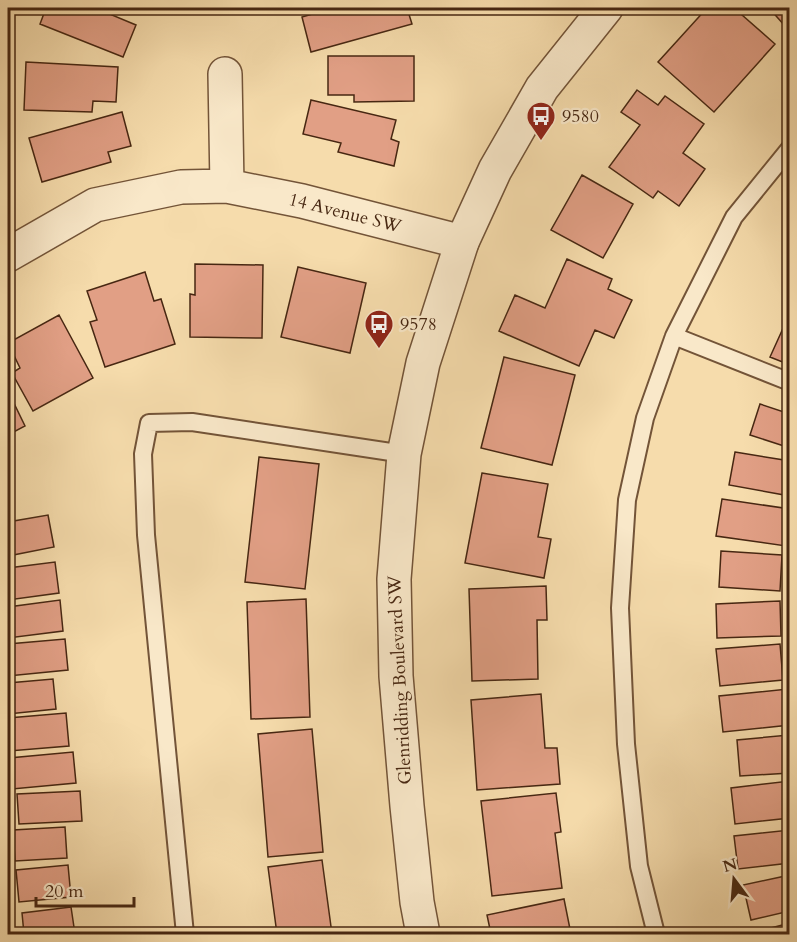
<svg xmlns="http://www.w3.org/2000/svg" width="797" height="942" viewBox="0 0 797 942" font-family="Cardo,serif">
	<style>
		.building { fill: #e19f85; stroke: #472712; stroke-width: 1.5 }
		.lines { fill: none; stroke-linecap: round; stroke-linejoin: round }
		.service-casing { stroke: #735438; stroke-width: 20 }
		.minor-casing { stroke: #735438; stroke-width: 36 }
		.tertiary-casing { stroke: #735438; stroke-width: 36 }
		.service { stroke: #f9e8c9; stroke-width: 16 }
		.minor { stroke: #f9e8c9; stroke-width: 33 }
		.tertiary { stroke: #f9e8c9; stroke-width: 33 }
		.labels { text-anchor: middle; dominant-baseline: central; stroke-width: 4.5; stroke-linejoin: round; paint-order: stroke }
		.poi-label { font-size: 18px; fill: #472712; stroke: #f9e8c9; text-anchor: start }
		.street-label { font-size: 18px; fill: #472712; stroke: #f9e8c9 }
	</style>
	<rect width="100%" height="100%" fill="#f6dcac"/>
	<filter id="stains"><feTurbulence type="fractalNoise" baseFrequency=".00333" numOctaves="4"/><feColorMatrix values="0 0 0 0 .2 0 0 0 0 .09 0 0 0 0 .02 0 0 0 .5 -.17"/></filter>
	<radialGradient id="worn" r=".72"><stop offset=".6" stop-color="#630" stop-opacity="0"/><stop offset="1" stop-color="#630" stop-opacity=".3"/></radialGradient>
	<path class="building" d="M46,8H110L107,13L136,25L123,57L40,24Z
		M138,8H150L142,13Z
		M322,8H407L412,24L311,52L302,17L323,11Z
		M707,8H734L775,44L714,112L658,62Z
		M769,8H790V23L785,26Z
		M328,56H414V101L354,102V95H328Z
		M26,62L118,67L116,102L93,101L92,112L24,110Z
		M637,90L658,105L665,96L704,124L683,153L705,169L679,206L658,191L653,198L609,167L640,125L621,112Z
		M311,100L396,120L391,139L399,142L394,166L338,152L341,143L303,134Z
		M122,112L131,146L108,152L111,162L42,182L29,138Z
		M582,175L633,204L603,258L551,230Z
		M567,259L612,279L608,289L632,300L614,338L595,330L579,366L499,331L515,295L545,308Z
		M195,264L263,265L262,338L190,337V294L195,295Z
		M298,267L366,283L350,353L281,337Z
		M145,272L154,301L161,299L175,344L105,367L90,322L97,320L87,291Z
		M59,315L93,378L33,411L12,373L20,368L8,343Z
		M785,324L790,326V365L770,357Z
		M504,357L575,375L552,465L481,448Z
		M8,391L25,426L8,435Z
		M760,404L790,414V448L750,435Z
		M735,452L790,461V496L729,485Z
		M259,457L319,464L305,589L245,582Z
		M482,473L548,484L538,537L551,539L544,578L465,563Z
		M722,499L790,509L786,546L716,536Z
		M48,515L54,547L8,556V522Z
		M721,551L782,555L780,591L719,587Z
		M55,562L59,593L8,600V568Z
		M546,586L547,620H537L538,679L472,681L469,589Z
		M306,599L310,717L251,719L247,602Z
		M60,600L63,631L8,638V607Z
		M780,601L781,636L717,638L716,604Z
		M65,639L68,670L8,676V644Z
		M780,644L783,680L720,686L716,649Z
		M53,679L56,709L8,714V683Z
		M788,689L790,725L723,732L719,696Z
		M541,694L545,748H557L560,784L477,790L471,700Z
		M66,713L69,746L9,751L8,718Z
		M312,729L323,852L268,857L258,734Z
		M789,735L790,773L740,776L737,740Z
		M73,752L76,783L12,789L9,758Z
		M790,781V818L735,824L731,788Z
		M80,791L82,821L19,824L17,794Z
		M556,793L561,832L555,833L562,888L492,896L481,801Z
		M65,827L67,858L15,861L13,830Z
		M790,830V863L738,869L734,836Z
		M322,860L332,934H277L268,867Z
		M68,865L71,897L19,902L16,870Z
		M790,875V911L751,920L743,885Z
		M564,899L571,934H491L487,915Z
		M71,907L75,934H24L22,913Z
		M790,923V934H752V933Z"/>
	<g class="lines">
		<g class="service-casing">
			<path id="service" d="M674,336L734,217L790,148
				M185,934L146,535L143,454L149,423L192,422L404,454
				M656,934L639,866L626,744L620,608L627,500L645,418L674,336L790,382"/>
		</g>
		<g class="minor-casing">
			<path id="minor" d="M225,74L227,186
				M8,255L95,205L181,187L227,186L302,201L462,242"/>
		</g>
		<g class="tertiary-casing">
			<path id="tertiary" d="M423,934L417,902L407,806L396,676L394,579L404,454L423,363L462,242L495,170L542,88L606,8"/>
		</g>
		<use href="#service" class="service"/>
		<use href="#minor" class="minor"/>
		<use href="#tertiary" class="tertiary"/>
	</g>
	<defs>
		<g id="bus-pin" transform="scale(1.5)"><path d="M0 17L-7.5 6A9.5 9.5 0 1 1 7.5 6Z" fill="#8f2418" stroke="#f9e8c9"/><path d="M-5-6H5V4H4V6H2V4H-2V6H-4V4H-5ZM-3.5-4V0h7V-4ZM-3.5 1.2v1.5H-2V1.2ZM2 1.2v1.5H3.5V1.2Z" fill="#fff"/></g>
	</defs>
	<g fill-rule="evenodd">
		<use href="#bus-pin" x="541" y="116"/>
		<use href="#bus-pin" x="379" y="324"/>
	</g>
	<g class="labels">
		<g class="poi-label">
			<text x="562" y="116">9580</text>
			<text x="400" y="324">9578</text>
		</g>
		<g class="street-label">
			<text transform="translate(345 213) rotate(14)">14 Avenue SW</text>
			<text transform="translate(400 680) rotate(-93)">Glenridding Boulevard SW</text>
		</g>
	</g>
	<rect width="797" height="942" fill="none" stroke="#f6dcac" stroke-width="30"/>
	<rect x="9" y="9" width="779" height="924" fill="none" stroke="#472712" stroke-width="3"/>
	<rect x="15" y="15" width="767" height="912" fill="none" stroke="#472712" stroke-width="1.5"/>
	<g transform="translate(734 879) rotate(344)" stroke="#f9e8c9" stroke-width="4.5" paint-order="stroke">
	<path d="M0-4.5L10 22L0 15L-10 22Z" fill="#472712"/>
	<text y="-9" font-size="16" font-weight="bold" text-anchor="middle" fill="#472712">N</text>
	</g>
	<path d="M36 897v9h98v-9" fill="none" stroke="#472712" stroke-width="3"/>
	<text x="45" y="897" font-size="18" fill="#472712" stroke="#f9e8c9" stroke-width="4.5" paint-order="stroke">20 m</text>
	<rect width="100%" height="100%" filter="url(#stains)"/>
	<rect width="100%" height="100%" fill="url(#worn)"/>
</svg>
